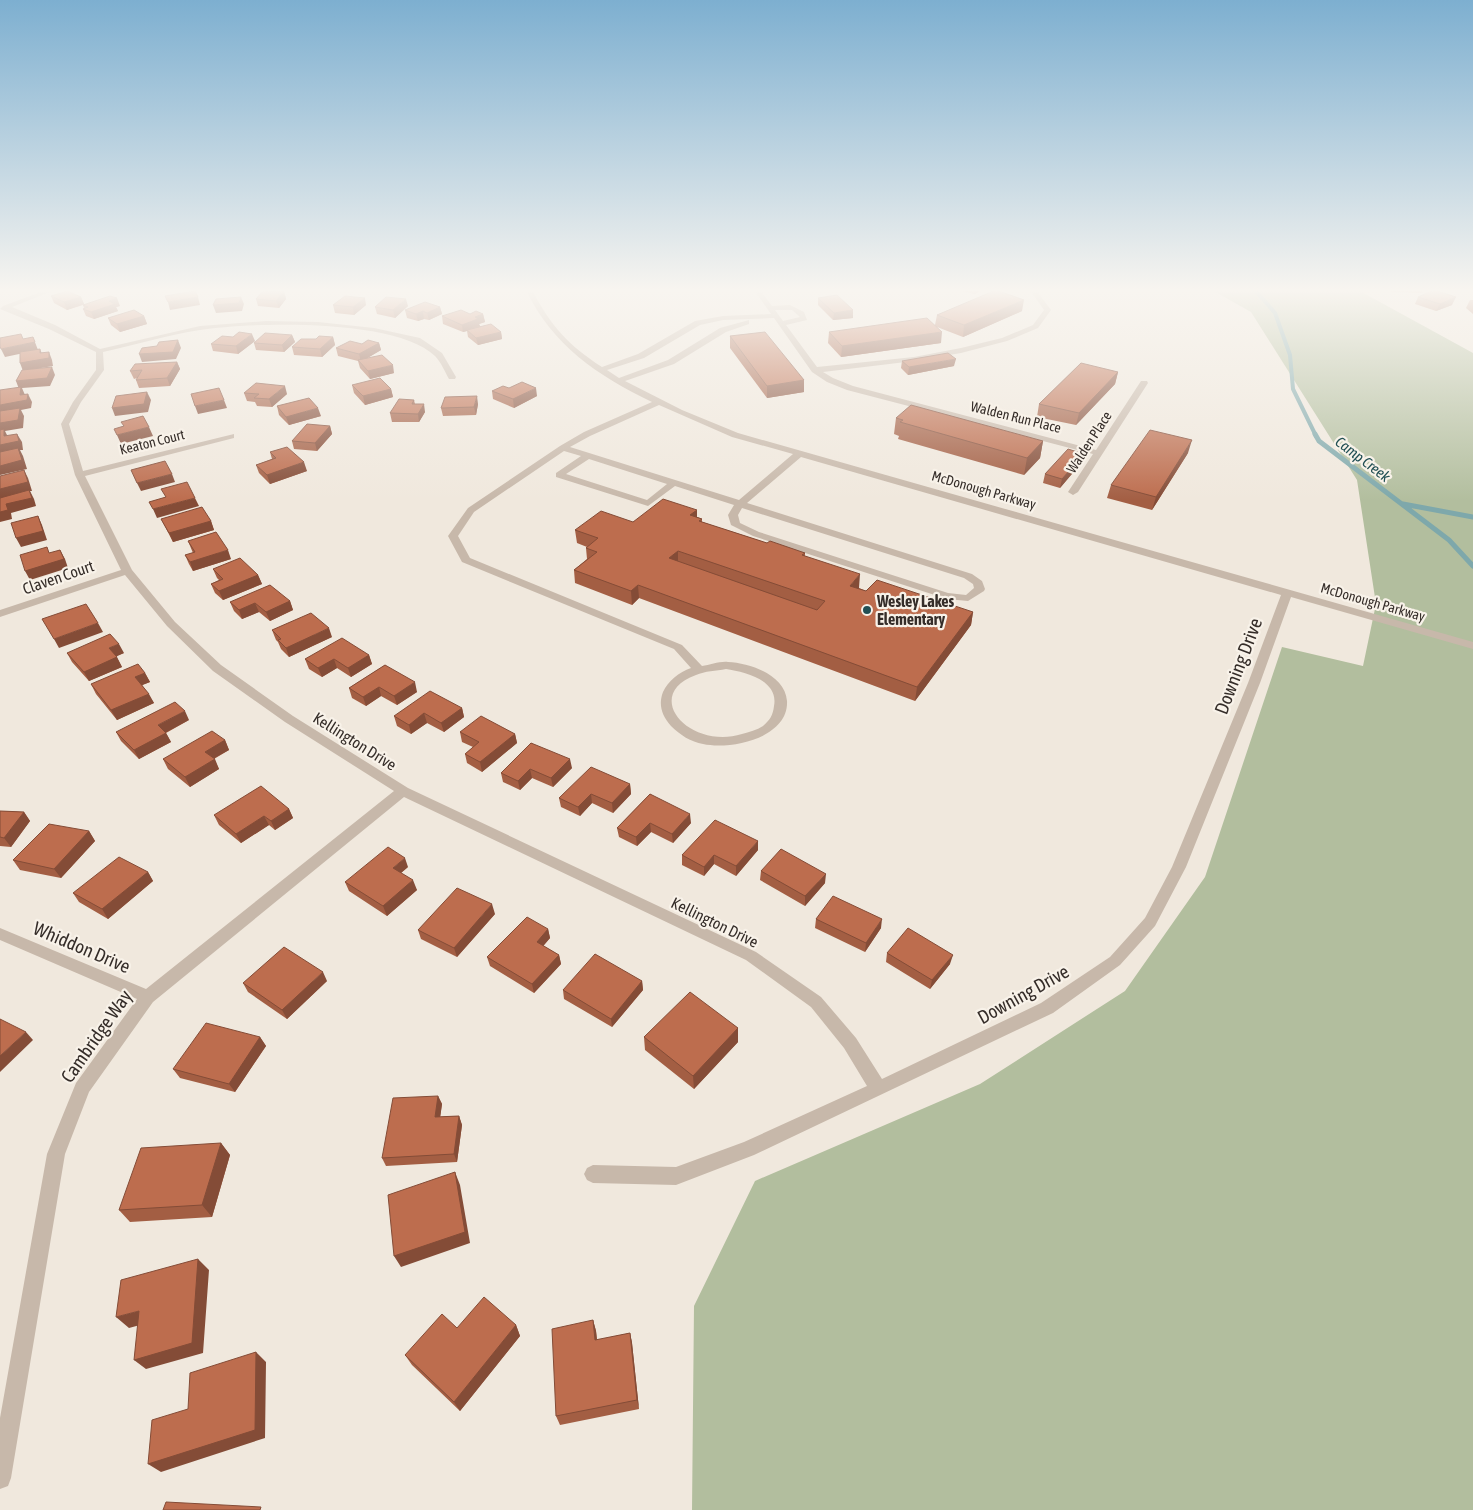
<svg xmlns="http://www.w3.org/2000/svg" width="1473" height="1510" viewBox="0 0 1473 1510" font-family="'Asap Condensed',sans-serif">
	<style>
		.green { fill: #b2be9e }
		.lines { fill: none; stroke-linecap: round; stroke-linejoin: round }
		.stream-far1 { stroke: #7ea8ab; stroke-width: 4 }
		.stream { stroke: #7ea8ab; stroke-width: 5 }
		.minor { fill: #c7b8aa; fill-rule: evenodd }
		.wall { fill: #a35e43 }
		.shaded-wall { fill: #844c37 }
		.building { fill: #bd6d4e; stroke: #844c37; fill-rule: evenodd }
		.poi-dot { fill: #214f54; stroke: #f8f2e9; stroke-width: 2 }
		.labels { text-anchor: middle; dominant-baseline: central; stroke-width: 4.5; stroke-linejoin: round; paint-order: stroke }
		.far-street-label { font-size: 14px; fill: #352d29; stroke: #f8f2e9 }
		.far-water-label { font-size: 15px; font-style: italic; fill: #214f54; stroke: #f8f2e9 }
		.street-label { font-size: 16px; fill: #352d29; stroke: #f8f2e9 }
		.poi-label { font-size: 16px; font-weight: bold; fill: #352d29; stroke: #f8f2e9; text-anchor: start }
		.near-street-label { font-size: 19px; fill: #352d29; stroke: #f8f2e9 }
	</style>
	<rect width="100%" height="100%" fill="#f0e8dd"/>
	<path class="green" d="M1212,290H1358L1473,353V1510H692L694,1306L755,1181L980,1084L1125,991L1205,877L1282,647L1363,666L1376,604L1357,480L1251,312Z"/>
	<g class="lines">
		<path class="stream-far1" d="M1255,290L1275,313L1290,355L1293,389L1316,436"/>
		<path class="stream" d="M1315,434L1319,441L1449,540L1473,566
			M1403,504L1473,517"/>
		<path class="minor" d="M46,290H55L12,307L55,325L100,349L200,326L266,321L318,322L374,328L420,338L442,353L456,377L455,379H449C445,372 441,362 435,356C396,318 252,322 200,330C168,335 135,345 103,352L104,370L81,402L69,424L83,471L234,434V438L85,476L132,570L175,622L221,665L293,716L408,788L756,952L821,997L856,1038L882,1079L1041,1003L1110,957L1145,918L1172,867L1248,683L1281,595L801,457L747,503L972,574L982,581L985,589L984,591L968,601L947,599L753,536L731,525L728,515L734,505L675,486L648,506L556,477V473L581,456L564,451L474,512L458,536L470,558L682,645L702,666C710,665 720,661 728,662C750,663 785,675 787,701C789,738 731,750 703,744C691,742 680,735 671,726C662,716 658,705 663,692C668,681 679,672 691,668L674,649L462,562L448,536L468,508L560,446L584,432L652,402C598,376 552,345 526,290H532C551,326 568,345 602,367L638,354L695,321L723,316L771,314L754,290H760L772,306L790,305L804,312L807,320L786,325L817,367L914,357L961,348L1002,338L1033,325L1044,310L1030,290H1036L1051,310L1038,328L1007,341L961,353L914,361L823,372L833,378L853,386L1096,450L1141,381H1147L1148,383L1078,492L1073,495L1068,492L1093,454L847,390L827,382L812,372L774,318L723,320L700,325L644,358L607,370L619,378L668,360L720,328L749,320V324L726,332L674,364L625,381L682,410L738,433L1473,642V649L1291,597L1260,683L1186,867L1155,926L1120,965L1053,1013L754,1155L676,1185L593,1183L587,1180L584,1174L587,1168L593,1165L676,1167L744,1142L867,1086L844,1048L811,1007L746,960L404,797L153,1002L89,1092L65,1154L11,1478L8,1486L0,1489V1418L47,1154L76,1083L137,999L0,940V928L146,989L394,791L285,722L213,671L167,626L125,575L0,617V610L121,570L75,475L61,424L73,402L96,370V352L49,329L0,309L3,306ZM775,310H792L800,317L783,321ZM659,405L732,437L793,454L739,500L570,447L590,436ZM589,459L667,484L647,500L566,474ZM742,508L964,578L973,584L974,588L966,595L948,593L759,532L740,523L738,515ZM726,669C745,672 779,680 774,706C773,715 770,720 763,726C757,730 749,732 742,734C689,750 641,695 696,675C705,671 716,671 726,669Z"/>
	</g>
	<path class="wall" d="M956,290H981L975,294Z
		M1390,290H1423L1422,293L1392,292Z
		M284,291L286,299L279,308L258,306L256,299Z
		M51,296L81,297L84,304L120,306L116,307L118,311L94,319L86,316L83,309L84,308L83,305L67,310L54,303Z
		M1418,297L1452,305L1436,311L1415,304Z
		M818,298L853,310V318L833,320L818,305Z
		M1470,300H1473V314L1466,308Z
		M333,305H366L354,315L335,313Z
		M408,306L395,318L377,314L375,307Z
		M440,307L442,314L429,320L424,319L418,321L407,318L405,310Z
		M1022,311L963,337L937,327L941,343L841,357L828,343L829,332L935,325L937,315Z
		M470,314H483L485,322L479,324L480,326L501,332L502,339L478,345L468,337L467,331L463,332L443,324L442,316Z
		M144,316L147,324L120,332L111,325L108,318Z
		M292,335L295,342L284,352L256,350L254,343Z
		M730,336L804,380V392L767,398L730,348Z
		M233,337L255,341L238,354L213,351L211,344Z
		M333,337L335,345L322,357L294,355L292,347L316,339Z
		M379,343L381,350L367,358L394,373L370,379L360,368L358,361L338,356L336,348L362,344Z
		M902,361L954,366L908,375L901,368Z
		M177,362L180,369L170,386L139,388L136,380L137,378L134,379L130,371Z
		M1118,372L1115,384L1076,425L1037,417L1039,404Z
		M352,385L391,389L393,397L365,405L354,393Z
		M509,388L537,396L514,408L493,399L492,391Z
		M244,393L287,394L272,407L257,406L255,402L247,401Z
		M414,400L415,404L425,412L419,422H392L390,413Z
		M478,404L476,415L443,416L441,408Z
		M277,406L321,416L289,425L279,415Z
		M896,418L1043,441L1040,458L1024,475L898,439L899,436L894,434Z
		M330,426L332,434L317,451L294,449L292,441Z
		M270,452L307,471L270,484L259,473L256,465L272,459Z
		M1188,453L1152,510L1107,498L1111,485Z
		M1084,454L1082,462L1060,488L1043,483L1045,474Z
		M697,510V517L702,519V522L767,543L805,553V556L859,588L866,591L973,612L971,625L915,701L639,598L632,605L575,583L574,570L587,559L586,548L587,547L577,543L575,530L633,522Z
		M161,519L211,521L214,530L173,542Z
		M188,541L231,559L193,571L189,564L185,555L193,553Z
		M213,569L258,575L262,584L223,600L215,593L211,584L219,580L217,578Z
		M290,601L293,610L270,621L259,612L242,619L234,611L230,602Z
		M272,630L332,637L289,657L281,649L278,642L276,640Z
		M67,653H124L116,656L122,667L89,681L72,662Z
		M369,655L372,664L351,677L337,668L322,677L309,669L305,659Z
		M385,665L417,692L397,705L381,696L366,706L352,698L349,688Z
		M145,673L150,682L142,685L154,703L117,720L96,694L91,684Z
		M462,708L464,717L444,732L427,723L411,734L397,726L394,716Z
		M189,720L166,733L171,742L139,759L121,741L116,732Z
		M460,732L515,734L517,743L482,772L467,763L465,754L473,747L462,742Z
		M225,740L229,750L214,759L219,769L190,787L168,769L163,759Z
		M531,743L572,768L553,787L532,778L520,790L503,782L501,773Z
		M630,784L631,794L613,813L592,803L580,816L561,807L559,798Z
		M650,794L691,823L673,843L651,832L637,846L619,837L617,828Z
		M289,809L293,818L275,830L269,825L241,843L219,825L214,815Z
		M0,811L24,812L30,821L11,847L0,846Z
		M89,831L95,841L61,878L20,870L13,860Z
		M758,850L736,876L714,864L704,876L682,865V855Z
		M408,867L401,873L417,890L387,916L349,891L345,882Z
		M761,871L825,883L805,906L760,880Z
		M148,872L153,881L108,919L79,902L73,893Z
		M495,914L457,957L421,939L418,930Z
		M816,919L881,928L865,952L815,928Z
		M548,929L550,938L543,946L559,955L561,964L534,993L490,966L487,957Z
		M887,953L950,964L930,989L886,962Z
		M327,981L287,1019L248,992L243,983Z
		M642,981L643,990L612,1027L564,999L563,990Z
		M738,1028V1042L694,1089L645,1050L644,1037Z
		M260,1037L266,1046L235,1092L180,1078L173,1069Z
		M438,1096L442,1104L440,1117L459,1116L462,1125L457,1162L386,1166L382,1158Z
		M221,1143L230,1155L212,1217L130,1222L119,1210Z
		M593,1320L596,1331L597,1340L630,1333L632,1343L639,1409L560,1425L556,1416Z
		M516,1325L520,1336L460,1411L412,1365L405,1355L457,1328Z"/>
	<path class="shaded-wall" d="M976,290H981L975,294Z
		M284,291L286,299L279,308L276,301Z
		M81,297L84,304L67,310L64,302Z
		M198,297L200,305L170,310L168,302Z
		M241,297L244,304L242,311L216,313L213,305Z
		M1456,297L1452,305L1436,311L1440,304Z
		M117,298L120,306L116,307L118,311L94,319L91,312L109,301Z
		M365,298L366,305L354,315L353,307Z
		M406,299L408,306L395,318L393,310Z
		M1024,300L1022,311L963,337L964,325Z
		M440,307L442,314L429,320L427,313Z
		M853,310V318L833,320L834,313Z
		M423,311L424,319L418,321L416,314Z
		M483,314L485,322L479,324L480,326L467,330V331L463,332L462,325L475,317Z
		M144,316L147,324L120,332L117,324Z
		M501,332L502,339L478,345L476,338Z
		M942,332L941,343L841,357L842,346Z
		M252,334L255,341L238,354L236,346Z
		M292,335L295,342L284,352L282,345Z
		M33,337L38,350L5,357L1,349L25,344Z
		M333,337L335,345L322,357L320,349Z
		M178,340L181,348L176,359L142,362L139,354Z
		M379,343L381,350L361,362L359,354Z
		M40,349L43,356L49,352L52,360L53,366L23,371L20,363L40,353Z
		M956,359L954,366L908,375L909,367Z
		M177,362L180,369L170,386L167,378Z
		M393,365L394,373L370,379L368,371Z
		M52,367L55,375L50,386L22,388L25,395L28,394L32,402L31,408L21,410L24,416L23,428L5,431L8,437L17,434L22,442L23,450H20L23,456L27,469L0,475V405L20,395L19,389L16,381Z
		M1118,372L1115,384L1076,425L1079,413Z
		M804,380V392L767,398V386Z
		M285,386L287,394L272,407L269,399Z
		M536,388L537,396L514,408L513,399Z
		M391,389L393,397L365,405L363,396Z
		M147,392L151,400L148,412L115,416L112,408Z
		M477,396L478,404L476,415L474,407Z
		M224,400L227,408L198,414L195,406Z
		M424,404L425,412L419,422L418,414Z
		M318,408L321,416L289,425L286,417Z
		M330,426L332,434L317,451L315,443Z
		M149,427L153,436L121,444L117,435Z
		M1192,440L1188,453L1152,510L1156,497Z
		M1043,441L1040,458L1024,475L1027,458Z
		M1084,454L1082,462L1060,488L1062,479Z
		M304,462L307,471L270,484L267,475Z
		M24,470L28,478L32,491H30L34,499L36,506L11,513L12,519L0,522V512L6,504L0,499V489Z
		M172,474L175,482L141,491L137,483Z
		M195,498L199,506L157,518L153,509Z
		M697,510V523L690,515Z
		M38,516L42,525L47,540L21,547L16,538Z
		M211,521L214,530L173,542L169,533Z
		M60,550L65,559L68,568L30,580L25,571Z
		M228,550L231,559L193,571L190,562Z
		M678,551V564L669,558Z
		M860,574L859,588L849,599L850,586Z
		M258,575L262,584L223,600L219,591Z
		M638,585L639,598L632,605L631,591Z
		M290,601L293,610L270,621L266,612Z
		M255,603L259,612L242,619L239,610Z
		M973,612L971,625L915,701L917,687Z
		M98,623L103,632L59,648L54,639Z
		M329,628L332,637L289,657L286,648Z
		M119,644L124,653L113,658L109,648Z
		M369,655L372,664L351,677L348,668Z
		M117,657L122,667L89,681L84,672Z
		M334,659L337,668L322,677L318,668Z
		M145,673L150,682L140,686L135,677Z
		M415,682L417,692L397,705L394,696Z
		M379,687L381,696L366,706L363,697Z
		M149,694L154,703L117,720L111,710Z
		M462,708L464,717L444,732L441,723Z
		M185,711L189,720L163,734L158,725Z
		M424,713L427,723L411,734L409,725Z
		M166,733L171,742L139,759L134,750Z
		M515,734L517,743L482,772L480,762Z
		M225,740L229,750L209,761L205,752Z
		M215,759L219,769L190,787L185,777Z
		M570,759L572,768L553,787L551,778Z
		M530,769L532,778L520,790L518,781Z
		M630,784L631,794L613,813L612,803Z
		M591,794L592,803L580,816L578,807Z
		M289,809L293,818L275,830L271,821Z
		M24,812L30,821L11,847L4,838Z
		M690,814L691,823L673,843L672,834Z
		M264,816L269,825L241,843L236,834Z
		M650,823L651,832L637,846L636,837Z
		M89,831L95,841L61,878L54,869Z
		M758,841V850L736,876V866Z
		M714,855V864L704,876V867Z
		M405,858L408,867L396,877L393,868Z
		M148,872L153,881L108,919L102,909Z
		M826,874L825,883L805,906V896Z
		M413,880L417,890L387,916L383,906Z
		M492,904L495,914L457,957L454,948Z
		M882,919L881,928L865,952L866,943Z
		M548,929L550,938L539,951L537,942Z
		M559,955L561,964L534,993L532,984Z
		M953,955L950,964L930,989L932,980Z
		M323,972L327,981L287,1019L282,1010Z
		M642,981L643,990L612,1027L611,1019Z
		M738,1028V1042L694,1089L693,1076Z
		M26,1032L33,1040L0,1072V1056Z
		M260,1037L266,1046L235,1092L229,1084Z
		M438,1096L442,1104L439,1126L435,1117Z
		M459,1116L462,1125L457,1162L454,1154Z
		M221,1143L230,1155L212,1217L202,1205Z
		M455,1172L460,1185L470,1243L401,1267L394,1256Z
		M198,1259L209,1270L203,1353L146,1369L134,1360Z
		M139,1311L151,1322L129,1328L116,1317Z
		M593,1320L596,1331L598,1350L595,1340Z
		M516,1325L520,1336L460,1411L454,1402Z
		M630,1333L632,1343L639,1409L637,1400Z
		M256,1352L266,1362L265,1438L161,1472L148,1464Z"/>
	<path class="building" d="M996,290L1024,300L964,325L937,315Z
		M1434,290L1456,297L1440,304L1418,297Z
		M67,291L81,297L64,302L51,296Z
		M195,291L198,297L168,302L165,296Z
		M284,291L276,301L256,299L262,292Z
		M837,295L853,310L834,313L818,298Z
		M110,296L117,298L109,301L115,304L91,312L83,309L88,307L83,305Z
		M345,296L365,298L353,307L333,305Z
		M241,297L239,303L213,305L216,299Z
		M386,297L406,299L393,310L375,307Z
		M425,302L440,307L427,313L423,311L416,314L405,310Z
		M134,310L144,316L117,324L108,318Z
		M461,310L470,314L476,311L483,314L475,317L478,319L462,325L442,316Z
		M927,318L942,332L842,346L829,332Z
		M491,324L501,332L476,338L467,330Z
		M239,332L252,334L236,346L211,344L222,336L233,337Z
		M765,332L804,380L767,386L730,336Z
		M265,333L292,335L282,345L254,343Z
		M21,334L23,339L33,337L35,342L1,349L0,346V338Z
		M319,336L333,337L320,349L292,347L301,339H316Z
		M178,340L173,352L139,354L142,348L157,346L159,342Z
		M368,340L379,343L359,354L336,348L350,341L362,344Z
		M40,349V353L49,352V358L20,363V352Z
		M948,353L956,359L909,367L902,361Z
		M382,355L393,365L368,371L358,360Z
		M177,362L167,378L136,380L142,370L130,371L135,364Z
		M1081,363L1118,372L1079,413L1039,404Z
		M52,367L47,378L16,381L22,370Z
		M380,378L391,389L363,396L352,385Z
		M522,382L536,388L513,399L492,391L503,386L509,388Z
		M256,383L285,386L269,399L254,398L259,394L244,393Z
		M21,387L20,395L28,394L27,400L0,405V390Z
		M219,388L224,400L195,406L191,394Z
		M147,392L144,404L112,408L116,396Z
		M477,396L474,407L441,408L445,397Z
		M309,398L318,408L286,417L277,406Z
		M399,399L414,400L412,404H424L418,414L390,413Z
		M911,405L1043,441L1027,458L900,422L903,420L896,418Z
		M20,408L18,420L0,423V411Z
		M143,416L149,427L117,435L114,429L124,426L121,422Z
		M307,424L330,426L315,443L292,441Z
		M4,429V436L17,434L19,441L0,445V430Z
		M1150,430L1192,440L1156,497L1111,485Z
		M287,447L304,462L267,475L256,465L276,458L270,452Z
		M18,448L22,460L0,466V452Z
		M1068,449L1084,454L1062,479L1045,474Z
		M165,461L172,474L137,483L131,470Z
		M24,470L28,482L0,489V476Z
		M187,482L195,498L153,509L149,502L166,497L161,489Z
		M29,490L32,498L6,504L8,510L0,512V498Z
		M663,499L697,510L690,515L702,519L699,521L767,543L770,541L805,553L802,555L860,574L850,586L866,591L877,580L973,612L917,687L638,585L631,591L574,570L597,552L586,548L598,538L575,530L601,511L633,522ZM678,551L825,601L817,610L669,558Z
		M202,507L211,521L169,533L161,519Z
		M38,516L43,531L16,538L11,523Z
		M216,532L228,550L190,562L185,555L195,552L188,541Z
		M47,547L49,553L60,550L64,559L25,571L20,555Z
		M240,558L258,575L219,591L211,584L223,579L213,569Z
		M270,585L290,601L266,612L255,603L239,610L230,602Z
		M86,604L98,623L54,639L42,619Z
		M311,613L329,628L286,648L278,640L281,639L272,630Z
		M110,634L119,644L109,648L117,657L84,672L67,653Z
		M342,638L369,655L348,668L334,659L318,668L305,659Z
		M138,664L145,673L135,677L149,694L111,710L91,684Z
		M385,665L415,682L394,696L379,687L363,697L349,688Z
		M430,691L462,708L441,723L424,713L409,725L394,716Z
		M175,702L185,711L158,725L166,733L134,750L116,732Z
		M481,716L515,734L480,762L465,754L479,742L460,732Z
		M212,731L225,740L205,752L215,759L185,777L163,759Z
		M531,743L570,759L551,778L530,769L518,781L501,773Z
		M591,767L630,784L612,803L591,794L578,807L559,798Z
		M261,786L289,809L271,821L264,816L236,834L214,815Z
		M650,794L690,814L672,834L650,823L636,837L617,828Z
		M0,811L24,812L4,838L0,837Z
		M715,820L758,841L736,866L714,855L704,867L682,855Z
		M49,824L89,831L54,869L13,860Z
		M388,847L405,858L393,868L413,880L383,906L345,882Z
		M781,849L826,874L805,896L761,871Z
		M119,857L148,872L102,909L73,893Z
		M457,888L492,904L454,948L418,930Z
		M833,896L882,919L866,943L816,919Z
		M527,917L548,929L537,942L559,955L532,984L487,957Z
		M908,928L953,955L932,980L887,953Z
		M284,947L323,972L282,1010L243,983Z
		M595,954L642,981L611,1019L563,990Z
		M690,992L738,1028L693,1076L644,1037Z
		M0,1019L26,1032L0,1056Z
		M206,1023L260,1037L229,1084L173,1069Z
		M438,1096L435,1117L459,1116L454,1154L382,1158L393,1098Z
		M221,1143L202,1205L119,1210L141,1148Z
		M455,1172L465,1232L394,1256L388,1195Z
		M198,1259L192,1343L134,1360L139,1311L116,1317L121,1280Z
		M484,1297L516,1325L454,1402L405,1355L442,1314L457,1328Z
		M593,1320L595,1340L630,1333L637,1400L556,1416L552,1329Z
		M256,1352L255,1430L148,1464L152,1420L188,1409L190,1373Z
		M166,1502L261,1507L260,1510H163Z"/>
	<linearGradient id="sky" x2="0" y2="1"><stop stop-color="#7dafd0"/><stop offset="0.58" stop-color="#f8f5f0"/><stop offset="1" stop-color="#f8f5f0" stop-opacity="0"/></linearGradient>
	<rect width="1473" height="501" fill="url(#sky)"/>
	<circle class="poi-dot" cx="867" cy="610" r="5"/>
	<g class="labels">
		<g class="far-street-label">
			<text transform="translate(1016 417) rotate(14)">Walden Run Place</text>
			<text transform="translate(152 442) rotate(-14)">Keaton Court</text>
			<text transform="translate(1089 442) rotate(-57)">Walden Place</text>
			<text transform="translate(984 490) rotate(16)">McDonough Parkway</text>
			<text transform="translate(1373 602) rotate(16)">McDonough Parkway</text>
		</g>
		<g class="far-water-label">
			<text transform="translate(1363 459) rotate(37)">Camp Creek</text>
		</g>
		<g class="street-label">
			<text transform="translate(58 577) rotate(-19)">Claven Court</text>
			<text transform="translate(355 741) rotate(32)">Kellington Drive</text>
			<text transform="translate(715 922) rotate(26)">Kellington Drive</text>
		</g>
		<g class="poi-label">
			<text x="877" y="601">Wesley Lakes<tspan x="877" dy="18">Elementary</tspan></text>
		</g>
		<g class="near-street-label">
			<text transform="translate(1238 666) rotate(-69)">Downing Drive</text>
			<text transform="translate(82 947) rotate(23)">Whiddon Drive</text>
			<text transform="translate(1023 994) rotate(-29)">Downing Drive</text>
			<text transform="translate(96 1036) rotate(-55)">Cambridge Way</text>
		</g>
	</g>
</svg>
